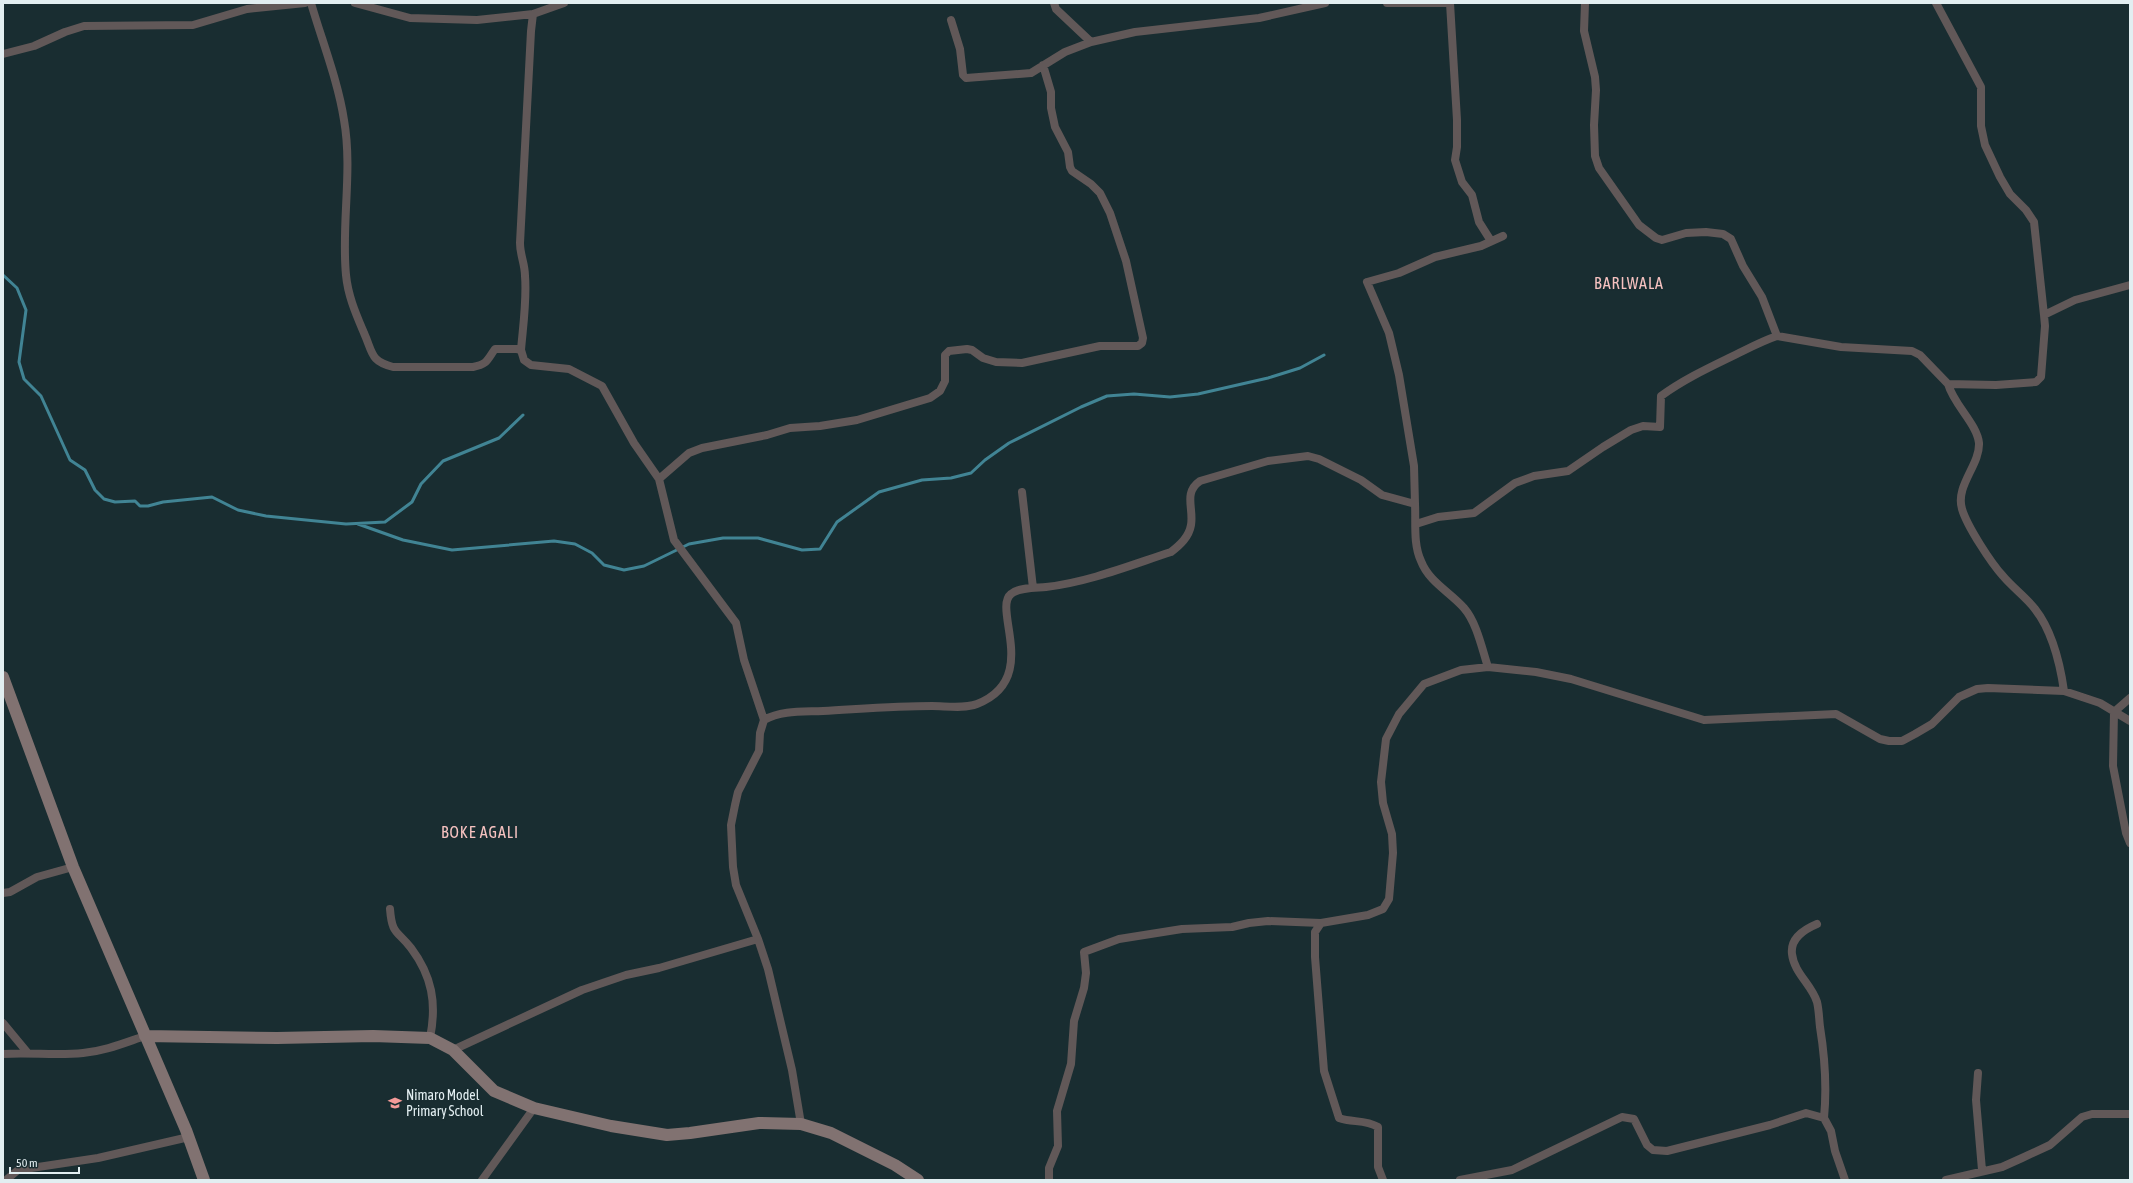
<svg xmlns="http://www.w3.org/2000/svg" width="2133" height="1183" viewBox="0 0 2133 1183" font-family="'Asap Condensed',sans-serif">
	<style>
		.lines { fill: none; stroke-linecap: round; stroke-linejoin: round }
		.stream { stroke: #418494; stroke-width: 3 }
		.street { stroke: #615858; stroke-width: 8 }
		.secondary { stroke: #817271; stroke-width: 12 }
		.labels { text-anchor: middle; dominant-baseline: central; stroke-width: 4; stroke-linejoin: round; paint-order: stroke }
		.poi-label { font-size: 14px; fill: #e2eef1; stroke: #192d31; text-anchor: start }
		.quarter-label { font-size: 16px; letter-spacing: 1px; fill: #f6c2c0; stroke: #192d31 }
	</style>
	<rect width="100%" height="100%" fill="#192d31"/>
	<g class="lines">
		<path class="stream" d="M3,275L17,288L26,310L19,362L24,379L41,396L70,460L85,470L95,490L104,499L115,502L135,501L140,506H148L163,502L212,497L238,510L266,516L346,524L385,522L412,502L421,484L443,461L499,438L523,415
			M358,524L403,540L452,550L554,541L575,544L592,553L604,565L624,570L644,566L689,544L723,538H758L802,550L820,549L837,522L879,492L922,480L951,478L971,473L985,460L1009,443L1081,407L1107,396L1134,394L1170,397L1198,394L1268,378L1300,368L1324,355"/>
		<path class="street" d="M311,3C322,41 338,81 344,120C353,171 341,224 346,275C348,296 356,314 364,333C373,353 370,361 393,367H473C488,364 487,360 495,349H517L521,350
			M355,3L410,18L477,20L533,14L564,3
			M1054,3L1056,9L1091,42
			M1387,3H1447
			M1450,3L1457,120V147L1455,160L1462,182L1472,195L1479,222L1491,241
			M1585,3L1584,31L1595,77L1596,90L1594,125L1595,156L1599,168L1639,225L1656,238L1662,240L1686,233L1706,232L1723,234L1731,239L1743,266L1762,297L1777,336L1841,347L1912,351L1920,355L1948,384L1996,385L2036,382L2041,377L2045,326L2044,315L2075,300L2130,285
			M1936,3L1981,87V126L1985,145L2000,177L2010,194L2026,210L2034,222L2044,315
			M533,14L531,31L520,243C520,255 525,264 525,276C527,300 523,326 521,350L524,360L531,365L569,369L602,386L634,443L659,479L674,540L736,623L744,660L764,720L760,733L759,751L738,792L735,805L731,825L733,867L736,885L758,939L768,969L792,1070L801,1124
			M951,20L960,49L963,75L966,78L1031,73L1065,52L1091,42L1135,32L1259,18L1325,3
			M3,54L34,46L65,32L84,26L193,25L247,9L305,3
			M1948,384C1954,405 1977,424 1979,443C1980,465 1955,486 1962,509C1967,526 1991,563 2003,576C2013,588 2026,597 2035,609C2053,632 2060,663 2064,691
			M659,479L689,453L702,448L767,435L790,428L820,426L857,420L930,398L940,391L945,381V355L949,351L967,349L972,350L983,358L996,362L1022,363L1100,346H1138L1142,343L1143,338L1126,261L1110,213L1100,193L1091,184L1072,171L1070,167L1068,152L1055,127L1051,108V92L1043,65
			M1022,492L1033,588
			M1415,504L1414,466L1399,375L1389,333L1367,282L1399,273L1435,257L1481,246L1503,236
			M1416,524L1438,517L1474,513L1515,483L1534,476L1568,471L1603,447L1631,430L1643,426L1660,427L1661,396C1687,377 1715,365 1743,351C1755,345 1765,340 1777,336
			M2130,698L2114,712L2113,766L2126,833L2130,843
			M764,720C782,710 804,712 823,711C860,709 896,706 932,706C946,706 964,709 977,704C1041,679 992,609 1011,594C1019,587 1036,588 1046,587C1089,582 1131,565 1171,552C1180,545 1189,537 1191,525C1194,508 1183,493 1200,481L1268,461L1308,456L1319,459L1361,480L1382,495L1415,504C1416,523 1413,544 1421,561C1429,582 1450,592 1464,608C1477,623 1482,649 1488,667
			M3,893L10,892L37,877L73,867
			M390,909C392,935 397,930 411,948C432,976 437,1003 430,1038
			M1817,924C1805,929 1790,938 1792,954C1794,973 1812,985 1817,1002C1819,1010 1819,1019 1820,1027C1825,1058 1827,1087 1824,1118
			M3,1023L27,1052
			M453,1050L582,990L626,975L659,968L758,939
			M3,1054C30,1052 56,1056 83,1053C105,1051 124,1043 145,1036
			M1978,1073L1976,1100L1982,1170
			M6,1180L18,1170L98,1158L189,1137
			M482,1180L534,1108
			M1049,1180V1168L1058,1146L1057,1111L1071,1064L1074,1021L1084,988L1086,973L1084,952L1119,939L1182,929L1232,927L1249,923L1268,921L1321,923
			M1383,1180L1378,1167V1127C1365,1119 1352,1123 1339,1118L1324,1071L1315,957V932L1321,923L1368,915L1383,909L1389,899L1393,853L1392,834L1383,803L1381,782L1386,739L1399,714L1424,684L1461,670L1488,667L1536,672L1571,679L1704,720L1836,714L1880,739L1889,741H1902L1915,734L1932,724L1959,697L1977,689L1988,688L2064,691L2100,703L2130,721
			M1460,1180L1512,1170L1622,1117L1634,1119L1647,1145L1653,1150L1667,1151L1770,1125L1806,1113L1824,1118L1831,1131L1835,1151L1845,1180
			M1946,1180L2002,1167L2022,1158L2050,1145L2082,1117L2092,1114H2130"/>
		<path class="secondary" d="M3,677L73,867L186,1130L204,1180
			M145,1036L277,1038L373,1036L430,1038L453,1050L494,1091L534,1108L611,1126L667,1135L690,1133L759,1123L801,1124L831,1133L895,1165L918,1180"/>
	</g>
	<defs>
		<g id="school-bare" transform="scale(1.08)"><path d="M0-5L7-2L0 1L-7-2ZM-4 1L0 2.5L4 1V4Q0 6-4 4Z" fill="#f59b99" stroke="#192d31" stroke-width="2.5" paint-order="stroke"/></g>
	</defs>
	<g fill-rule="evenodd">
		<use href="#school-bare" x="395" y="1103"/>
	</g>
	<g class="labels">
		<g class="poi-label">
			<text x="406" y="1095">Nimaro Model<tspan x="406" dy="16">Primary School</tspan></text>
		</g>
		<g class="quarter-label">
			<text x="1629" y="283">BARLWALA</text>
			<text x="480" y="832">BOKE AGALI</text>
		</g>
	</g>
	<rect width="2133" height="1183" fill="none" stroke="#e2eef1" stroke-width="8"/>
	<path d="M10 1167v6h69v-6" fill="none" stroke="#e2eef1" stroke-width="2"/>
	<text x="16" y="1167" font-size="12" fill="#e2eef1" stroke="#192d31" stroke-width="3" paint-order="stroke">50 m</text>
</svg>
